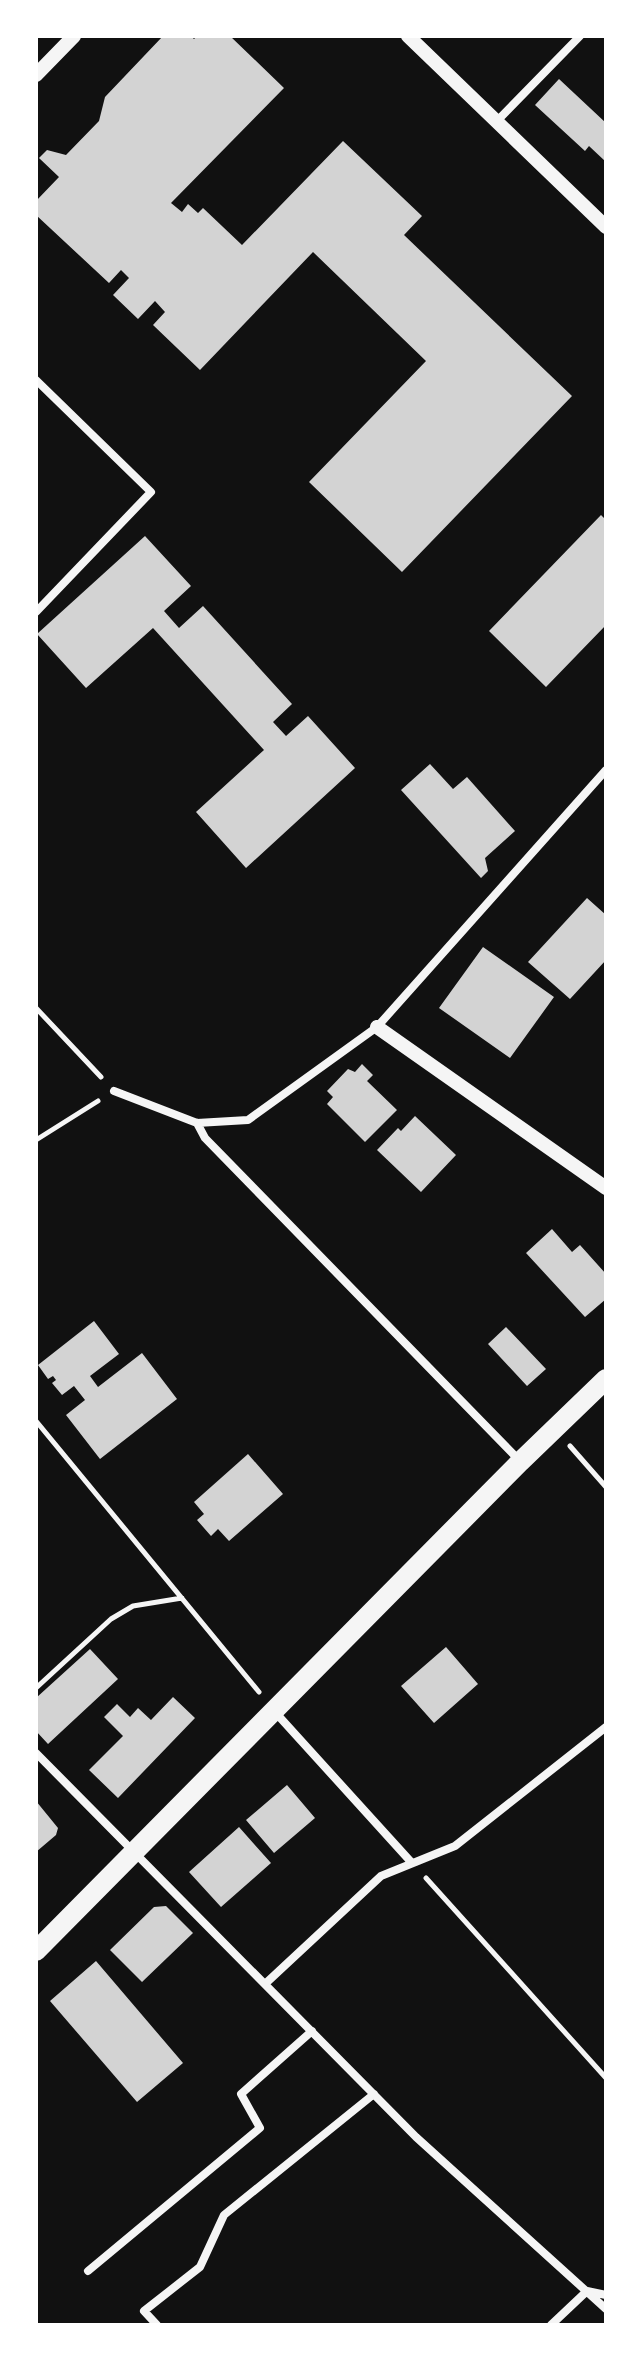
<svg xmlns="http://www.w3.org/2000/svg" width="642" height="2361" viewBox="0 0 642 2361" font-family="'PT Sans',sans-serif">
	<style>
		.building { fill: #d3d3d3 }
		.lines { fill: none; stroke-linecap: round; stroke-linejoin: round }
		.path { stroke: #f5f5f5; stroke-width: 5 }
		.minor { stroke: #f5f5f5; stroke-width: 8 }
		.tertiary { stroke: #f5f5f5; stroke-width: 14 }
		.primary { stroke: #f5f5f5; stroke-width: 20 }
	</style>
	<rect width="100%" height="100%" fill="#111"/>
	<path class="building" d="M163,36H191L194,39L197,36H230L284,88L171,203L182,212L188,204L198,213L203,208L242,245L343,141L422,216L404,235L572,396L402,572L309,482L426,361L313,252L200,370L153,325L165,312L155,301L138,319L113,295L129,278L121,270L109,283L36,215V201L59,177L39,158L47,150L66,155L99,121L105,97Z
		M559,79L606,123V162L589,146L585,151L535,105Z
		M601,515L606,520V625L546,687L489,631Z
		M145,536L191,586L164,611L179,628L203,606L292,704L273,722L286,736L308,716L355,768L246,868L196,812L264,750L153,628L86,688L37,634Z
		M430,764L453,789L467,777L515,831L485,858L488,871L481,878L401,790Z
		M587,898L606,915V960L570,999L528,962Z
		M483,947L554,997L510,1058L439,1008Z
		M362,1064L373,1075L367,1081L397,1110L365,1142L327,1104L333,1097L327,1091L348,1069L355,1072Z
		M415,1116L456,1155L421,1192L377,1150L398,1128L401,1131Z
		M552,1229L572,1252L580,1245L606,1274V1299L585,1317L526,1253Z
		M94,1321L119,1354L90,1376L98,1387L142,1353L177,1399L100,1459L66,1415L85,1400L74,1386L62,1395L52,1383L56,1380L53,1376L48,1379L38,1365Z
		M506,1327L546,1369L527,1386L488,1344Z
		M248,1454L283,1494L229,1541L218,1529L211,1536L197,1520L204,1514L194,1502Z
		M446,1647L478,1684L434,1723L401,1686Z
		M90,1649L118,1679L48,1744L36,1731V1698Z
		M173,1697L195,1718L118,1798L89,1770L123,1736L104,1717L117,1704L130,1717L138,1708L151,1720Z
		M287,1785L315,1818L274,1853L246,1820Z
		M36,1801L58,1828L56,1835L36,1852Z
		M239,1827L271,1863L221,1907L189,1872Z
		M166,1906L193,1933L142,1982L110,1950L154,1907Z
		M96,1961L183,2063L137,2102L50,2001Z"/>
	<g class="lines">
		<path class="path" d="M36,1008L101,1077
			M36,1140L98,1101
			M36,1421L259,1692
			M570,1446L606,1487
			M36,1688L111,1619L133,1606L182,1598
			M426,1878L606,2078"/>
		<path class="minor" d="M497,121L580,36
			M36,380L151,492L36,612
			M114,1091L197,1123L248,1120L377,1027L606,770
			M197,1123L205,1138L520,1461
			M275,1712L412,1863
			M36,1753L416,2137L606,2309
			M265,1984L381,1876L455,1846L606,1727
			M88,2271L260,2128L241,2094L312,2031
			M157,2325L144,2311L200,2267L224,2215L374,2094
			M551,2325L587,2291L606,2295"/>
		<path class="tertiary" d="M408,36L606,227
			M36,75L74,36
			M377,1027L606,1188"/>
		<path class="primary" d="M36,1951L520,1462L606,1379"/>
	</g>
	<rect width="642" height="2361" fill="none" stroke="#ffffff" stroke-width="76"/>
</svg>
